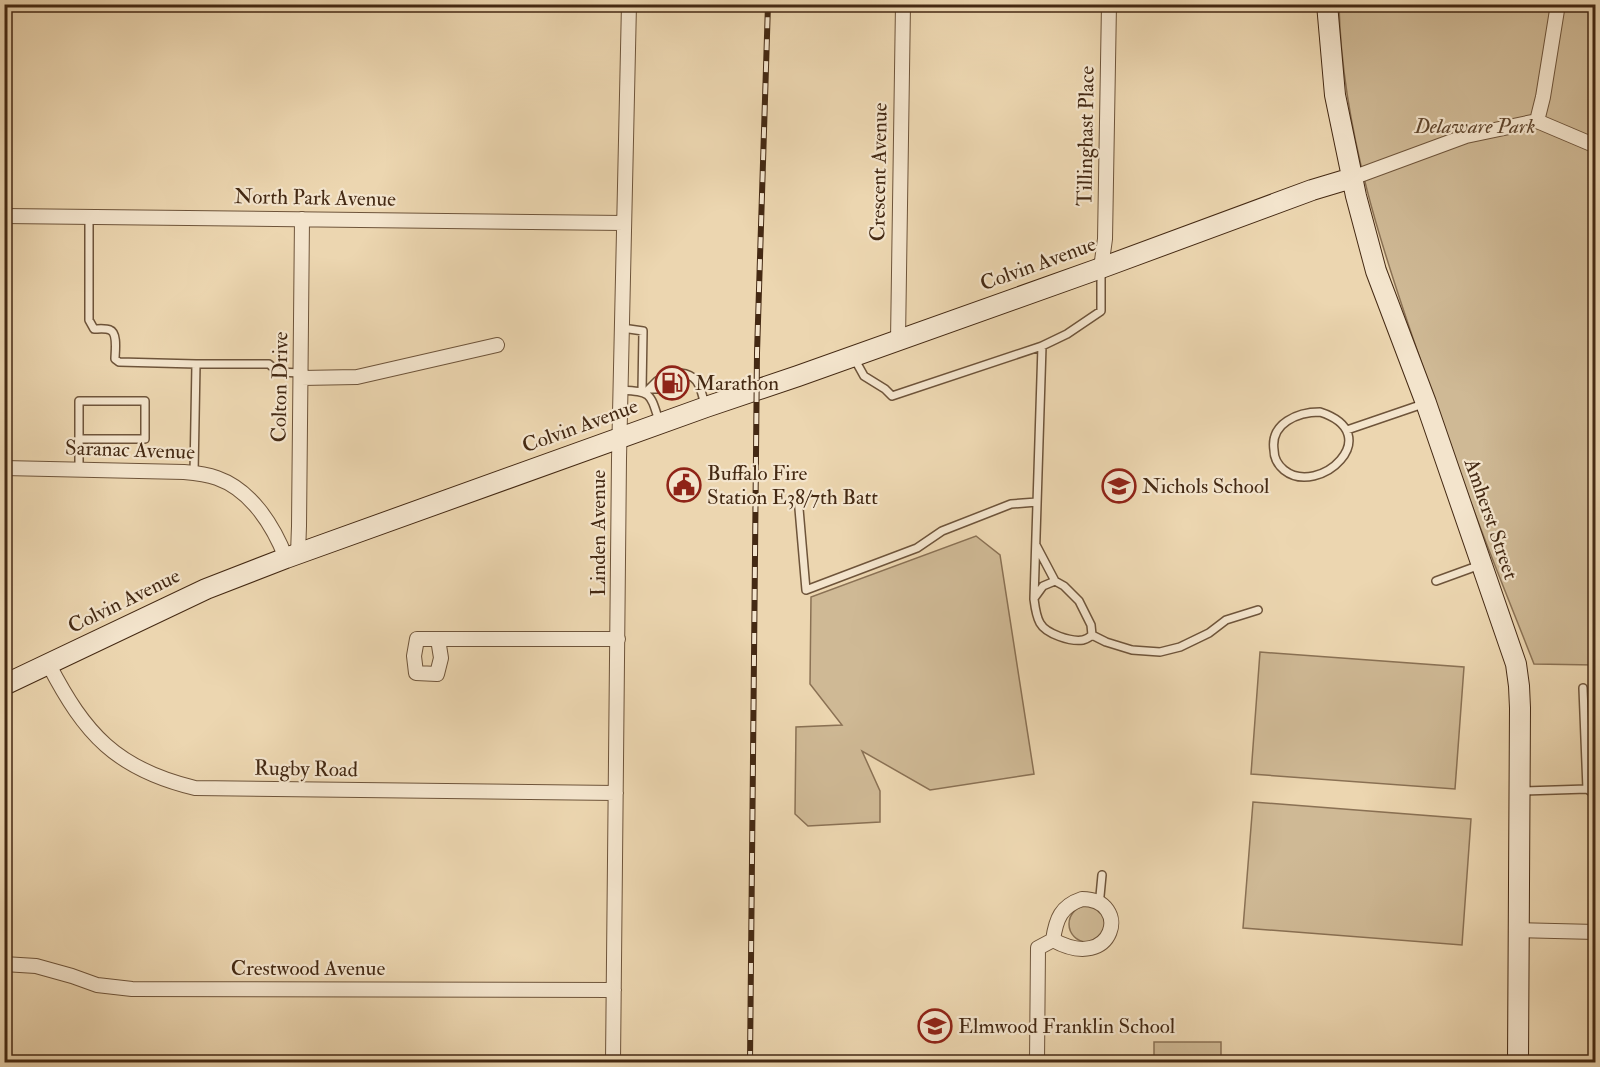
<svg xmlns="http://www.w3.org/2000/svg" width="1600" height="1067" viewBox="0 0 1600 1067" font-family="'IM FELL Double Pica',serif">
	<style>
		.green { fill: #cfb995; stroke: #8a7154; stroke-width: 1.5 }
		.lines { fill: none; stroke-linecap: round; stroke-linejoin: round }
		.lane-casing { stroke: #6e543a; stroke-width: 10 }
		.street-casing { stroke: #6e543a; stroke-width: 16 }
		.secondary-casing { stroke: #442913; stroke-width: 22 }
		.lane { stroke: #f3e4cc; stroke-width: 7 }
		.street { stroke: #f3e4cc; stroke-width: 14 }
		.secondary { stroke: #f3e4cc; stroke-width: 20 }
		.rail-casing { stroke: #442913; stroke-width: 6 }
		.rail { stroke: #f3e4cc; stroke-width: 4; stroke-dasharray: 11; stroke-linecap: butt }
		.labels { text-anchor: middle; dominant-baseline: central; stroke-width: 4.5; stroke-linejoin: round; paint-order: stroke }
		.park-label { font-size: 21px; font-style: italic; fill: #60462d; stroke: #f3e4cc }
		.street-label { font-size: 21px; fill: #442913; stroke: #f3e4cc }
		.poi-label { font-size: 21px; fill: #442913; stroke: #f3e4cc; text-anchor: start }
	</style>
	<rect width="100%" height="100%" fill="#ecd6b0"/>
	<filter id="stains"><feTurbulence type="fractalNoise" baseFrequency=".00333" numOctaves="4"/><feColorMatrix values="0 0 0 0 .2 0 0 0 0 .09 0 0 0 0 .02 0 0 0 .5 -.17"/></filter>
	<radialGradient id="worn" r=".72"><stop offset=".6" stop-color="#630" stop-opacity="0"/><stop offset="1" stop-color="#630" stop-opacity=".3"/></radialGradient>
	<path class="green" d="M1339,5H1595V665L1534,664C1512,608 1489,552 1468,495C1453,454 1439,412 1424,370C1383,253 1342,131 1339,5Z
		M976,536L1000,555L1034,774L930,790L862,751L880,791V822L808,826L795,814L796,727L842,725L810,684L811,597Z
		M1260,652L1464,667L1455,789L1251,774Z
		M1253,802L1471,819L1462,945L1243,928Z
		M1069 924a18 18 0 1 1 36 0a18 18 0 1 1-36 0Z
		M1154,1042H1221V1062H1154Z"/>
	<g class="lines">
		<g class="lane-casing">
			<path id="lane" d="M89,217V320L94,329C98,329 106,328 110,330C118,333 115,352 115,359L119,362L196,364L194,473
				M622,328L643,331L642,391
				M1042,346C1039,431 1036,515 1034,599C1035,607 1036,616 1040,623C1046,634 1071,642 1083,640C1086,639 1090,637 1092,635
				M854,358L864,376L885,389L892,396L1042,346L1067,334L1101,311V271
				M196,364H269L278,372L301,373
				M680,373C700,375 700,389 705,404
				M657,381L649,389H660
				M621,390C651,392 650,392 659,421
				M1320,412C1388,434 1319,498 1284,470C1278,465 1274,458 1274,450C1270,423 1298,412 1320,412Z
				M1347,430L1423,404
				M79,439H145V401H79V469
				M798,497L806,590L917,548L942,531L1011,504L1037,502
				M1036,545L1055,581L1064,586L1079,601L1091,625L1092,635
				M1436,581L1480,565
				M1035,597L1043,586L1055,581
				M1092,635L1106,642L1132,650L1160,652L1180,647L1209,633L1226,620L1258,610
				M1587,789L1594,794L1596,802
				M1521,791L1587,789L1583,688
				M1098,901L1100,896L1102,875
				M1593,932L1596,837"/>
		</g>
		<g class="street-casing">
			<path id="street" d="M1537,121L1543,97L1558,4
				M1352,178L1466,136L1537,121L1596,146
				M4,216L624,223
				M1101,268L1105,239L1109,4
				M898,340L903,4
				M301,378L357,377L497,345
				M4,468L184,472C196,473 206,474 217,478C251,490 273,525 286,558
				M298,554L299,526L302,219
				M438,639L441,658L437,674L416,673L414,656L417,639H618
				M49,665C85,734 116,769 195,788L616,793
				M1082,899C1132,899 1115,974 1053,940C1056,919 1061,906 1082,899Z
				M1519,930L1596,932
				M4,964L36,966L72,976L97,985L132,989L614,990
				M613,1062L619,459L629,4
				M1037,1062L1038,948L1053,940"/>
		</g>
		<g class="secondary-casing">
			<path id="secondary" d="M1327,4L1335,95L1356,196L1376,271L1426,403L1516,664L1519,686L1520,708L1518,1062
				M4,685L206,589L286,558L706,407L798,376L1101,268L1312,190L1352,178"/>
		</g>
		<use href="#lane" class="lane"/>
		<use href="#street" class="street"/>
		<use href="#secondary" class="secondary"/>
		<g class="rail-casing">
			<path id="rail" d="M750,1062L757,353L768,4"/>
		</g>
		<use href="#rail" class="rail"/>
	</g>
	<defs>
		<g id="fuel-ring" transform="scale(1.725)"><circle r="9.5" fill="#f3e4cc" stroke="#8f2418" stroke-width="1.5"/><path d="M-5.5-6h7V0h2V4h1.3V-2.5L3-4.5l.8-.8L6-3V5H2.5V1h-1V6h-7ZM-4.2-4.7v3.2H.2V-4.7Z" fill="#8f2418"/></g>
		<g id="civic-ring" transform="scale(1.725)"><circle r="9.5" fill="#f3e4cc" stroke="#8f2418" stroke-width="1.5"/><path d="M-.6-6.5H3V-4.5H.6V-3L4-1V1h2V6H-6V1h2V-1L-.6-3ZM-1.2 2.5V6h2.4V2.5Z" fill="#8f2418"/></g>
		<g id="school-ring" transform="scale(1.725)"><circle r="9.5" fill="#f3e4cc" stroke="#8f2418" stroke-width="1.5"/><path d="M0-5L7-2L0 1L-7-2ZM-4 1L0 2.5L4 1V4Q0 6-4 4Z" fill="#8f2418"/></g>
	</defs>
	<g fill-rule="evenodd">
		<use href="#fuel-ring" x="672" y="383"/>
		<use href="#civic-ring" x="684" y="485"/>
		<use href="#school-ring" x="1119" y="486"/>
		<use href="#school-ring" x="935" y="1026"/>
	</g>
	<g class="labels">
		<g class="park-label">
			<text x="1475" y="126">Delaware Park</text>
		</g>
		<g class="street-label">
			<text transform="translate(1086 136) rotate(-89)">Tillinghast Place</text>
			<text transform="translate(879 172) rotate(-89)">Crescent Avenue</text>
			<text transform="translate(315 198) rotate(1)">North Park Avenue</text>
			<text transform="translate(1038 264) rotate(-20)">Colvin Avenue</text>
			<text transform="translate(280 387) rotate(-89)">Colton Drive</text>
			<text transform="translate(580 426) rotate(-20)">Colvin Avenue</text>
			<text transform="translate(130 450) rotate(2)">Saranac Avenue</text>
			<text transform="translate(1491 519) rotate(71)">Amherst Street</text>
			<text transform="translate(598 533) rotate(-90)">Linden Avenue</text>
			<text transform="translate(124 601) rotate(-26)">Colvin Avenue</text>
			<text transform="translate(306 769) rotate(1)">Rugby Road</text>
			<text x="308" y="968">Crestwood Avenue</text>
		</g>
		<g class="poi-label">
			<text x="695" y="383">Marathon</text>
			<text x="707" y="473">Buffalo Fire<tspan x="707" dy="24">Station E38/7th Batt</tspan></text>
			<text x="1142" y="486">Nichols School</text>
			<text x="958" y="1026">Elmwood Franklin School</text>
		</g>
	</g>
	<rect width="1600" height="1067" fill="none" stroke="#ecd6b0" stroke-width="24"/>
	<rect x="6" y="6" width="1588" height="1055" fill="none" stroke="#442913" stroke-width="3"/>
	<rect x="12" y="12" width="1576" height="1043" fill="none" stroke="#442913" stroke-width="1.5"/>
	<rect width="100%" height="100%" filter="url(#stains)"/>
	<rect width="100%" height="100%" fill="url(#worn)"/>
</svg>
